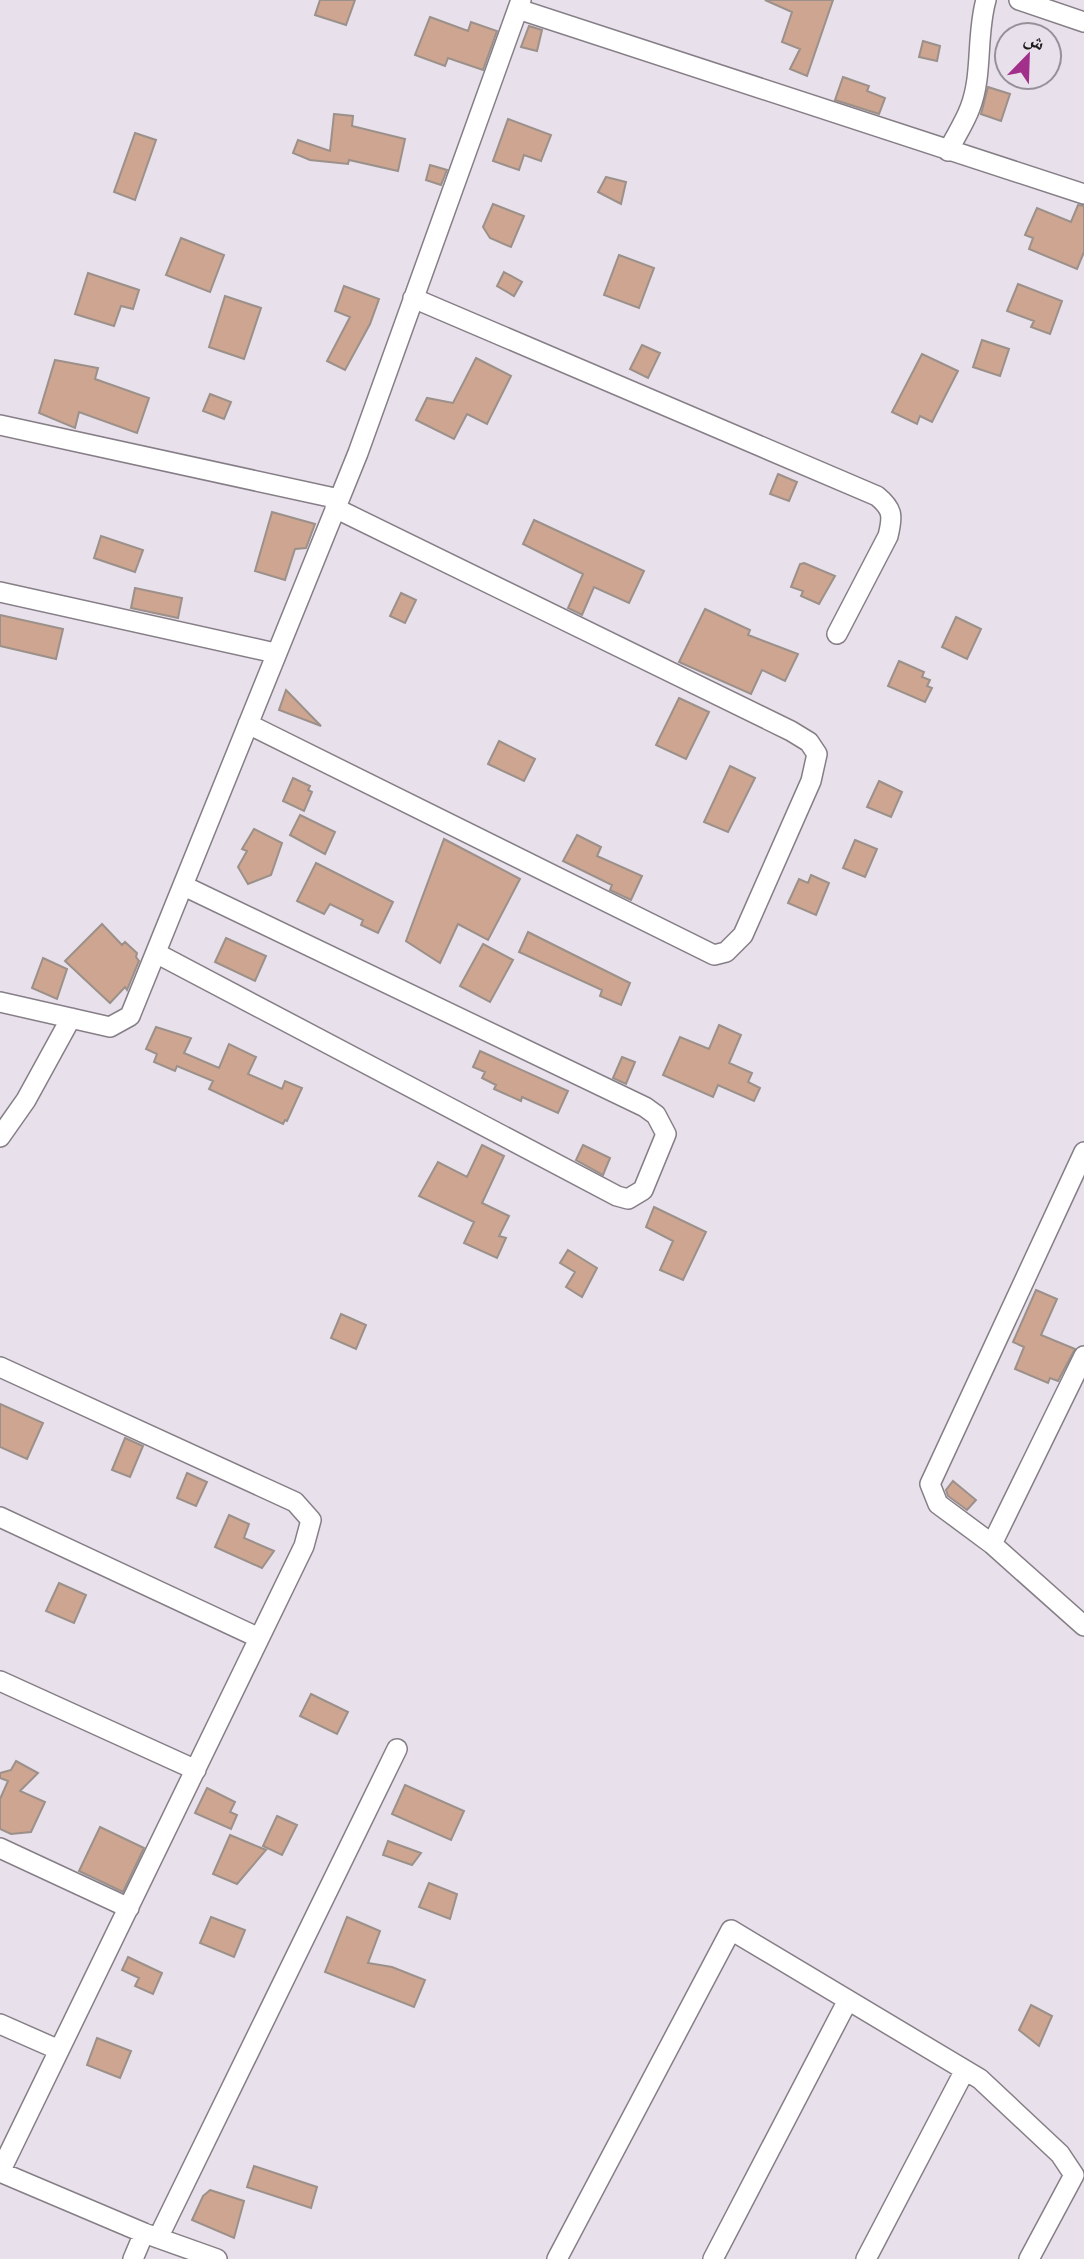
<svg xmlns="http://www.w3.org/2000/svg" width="1084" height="2259" viewBox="0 0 1084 2259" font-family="'Source Sans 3','Noto Naskh Arabic',sans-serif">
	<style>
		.building { fill: #cda590; stroke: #9b908a; stroke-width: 2 }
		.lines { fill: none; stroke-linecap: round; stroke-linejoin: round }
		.minor-casing { stroke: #867e87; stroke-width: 22 }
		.minor { stroke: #fff; stroke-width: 19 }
	</style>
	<rect width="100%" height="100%" fill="#e8e0ea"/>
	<path class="building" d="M320,0H355L346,25L315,15Z
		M765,0H833L807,76L790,69L800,49L782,42L792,12Z
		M430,17L468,31L471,22L497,31L483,70L448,58L445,66L415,55Z
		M529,26L542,30L537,51L521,47Z
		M923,41L940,46L937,61L919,57Z
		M843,77L869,86L867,91L885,98L879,114L835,100Z
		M988,87L1010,94L1001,121L981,114Z
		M334,114L353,116L352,126L405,139L398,171L349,160L348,164L310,160L293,153L298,140L330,151Z
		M508,119L551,135L541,161L524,155L519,170L493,161Z
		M135,133L156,140L135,200L114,192Z
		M430,165L447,170L441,185L426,180Z
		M606,177L626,182L621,204L598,192Z
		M493,204L524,216L511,247L490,238L483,227Z
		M1078,205L1084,206V252L1077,269L1029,249L1033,238L1025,235L1037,208L1071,222Z
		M181,238L224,255L210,292L166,275Z
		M619,255L654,268L639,308L604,295Z
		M504,272L522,282L514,296L497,286Z
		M88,273L139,290L133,309L121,306L114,326L75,314Z
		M1018,284L1062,301L1050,334L1031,327L1034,321L1007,311Z
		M344,286L379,299L370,324L345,370L327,361L350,317L335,311Z
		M225,296L261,308L244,359L209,347Z
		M982,340L1009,349L1000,376L973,367Z
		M642,345L660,353L648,378L630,369Z
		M922,354L958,371L932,422L920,416L917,424L892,412Z
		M476,358L511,376L487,424L467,414L454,439L416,420L427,398L453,403Z
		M55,360L98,368L95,379L149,398L137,433L79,412L75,428L39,413Z
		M210,394L231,402L224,419L203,411Z
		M778,474L797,482L789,501L770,494Z
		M272,512L315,524L306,548L295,549L285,580L255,571Z
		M534,520L644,571L629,603L594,587L582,615L568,608L583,574L523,544Z
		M101,536L143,550L135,572L94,558Z
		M804,563L835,576L819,604L801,596L803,591L791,587L800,564Z
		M135,588L182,598L178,618L131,608Z
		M401,593L416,600L405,623L390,616Z
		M705,609L750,630L748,635L798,654L785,681L762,670L751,694L679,662Z
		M0,615L63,629L56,659L0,646Z
		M956,617L981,629L967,659L942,647Z
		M899,661L924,672L922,677L930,680L927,686L932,688L925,702L888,686Z
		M286,690L321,726L279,710Z
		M679,698L709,712L686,759L656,745Z
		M499,741L535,759L524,781L488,764Z
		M730,766L755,778L728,832L704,822Z
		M293,778L310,786L308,790L312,792L304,811L283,801Z
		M879,781L902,792L891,817L867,807Z
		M300,815L335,832L325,854L290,835Z
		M254,829L282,843L271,875L248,884L238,867L247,851L242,849Z
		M577,835L601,847L597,856L642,876L631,900L610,890L612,885L563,861Z
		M444,839L520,879L488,940L458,924L440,963L406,941Z
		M855,840L877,849L865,877L843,868Z
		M316,863L393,902L378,933L361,925L363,920L330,904L324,914L297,901Z
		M811,875L829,883L816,915L788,903L799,879L808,883Z
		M102,924L122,945L125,942L137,953L136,957L139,961L127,990L125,987L110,1003L65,961Z
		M528,932L630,983L621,1005L600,996L602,990L519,952Z
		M226,938L266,956L255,981L215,962Z
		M483,944L513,960L490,1002L460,986Z
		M43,958L67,969L57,999L32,988Z
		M719,1025L741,1035L729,1063L752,1073L748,1082L760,1088L754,1101L718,1085L713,1097L663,1075L680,1037L709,1049Z
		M156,1027L191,1038L184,1053L219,1068L229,1044L256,1057L248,1074L282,1089L285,1081L302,1088L287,1121L285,1120L283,1124L209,1089L213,1081L177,1066L175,1071L154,1062L157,1054L146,1049Z
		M480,1051L568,1091L558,1113L522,1097L521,1101L494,1089L496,1085L482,1078L485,1072L473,1067Z
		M622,1057L635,1062L626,1084L613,1078Z
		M482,1145L504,1156L482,1203L509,1216L499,1236L506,1238L497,1258L464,1243L474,1222L419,1196L438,1162L467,1177Z
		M583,1145L610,1158L603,1175L576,1160Z
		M654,1207L706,1232L683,1280L660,1270L673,1241L646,1227Z
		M568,1250L597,1268L582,1297L566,1287L575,1272L560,1263Z
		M1036,1290L1057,1299L1041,1335L1075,1349L1058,1381L1050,1378L1048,1383L1015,1369L1024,1347L1013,1342Z
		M341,1314L366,1325L356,1349L331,1338Z
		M0,1404L43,1423L27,1459L0,1447Z
		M125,1438L143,1446L130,1477L112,1470Z
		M187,1473L207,1482L196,1506L177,1498Z
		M953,1481L976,1500L967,1510L948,1496L946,1490Z
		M229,1515L249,1524L244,1538L274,1551L262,1568L215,1547Z
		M59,1583L86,1595L74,1623L46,1611Z
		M311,1694L348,1712L337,1734L300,1716Z
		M16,1761L38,1773L20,1791L45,1802L31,1832L11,1834L0,1829V1799L8,1781L0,1778V1773L11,1770Z
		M405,1785L464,1811L451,1840L392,1814Z
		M207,1788L235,1802L230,1812L237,1815L231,1829L195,1813Z
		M277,1816L297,1825L282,1855L263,1846Z
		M100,1827L144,1848L123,1892L79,1871Z
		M230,1835L266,1850L237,1884L213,1874Z
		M388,1841L421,1853L412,1865L383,1855Z
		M429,1883L457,1894L450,1919L419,1907Z
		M211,1917L245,1930L234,1957L200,1943Z
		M347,1917L380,1931L368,1963L392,1967L425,1980L414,2007L325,1972Z
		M128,1957L162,1973L153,1994L135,1986L139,1978L122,1970Z
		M1031,2005L1052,2016L1039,2046L1019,2030Z
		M97,2038L131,2051L120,2078L87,2065Z
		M254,2166L317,2187L311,2208L247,2187Z
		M210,2190L244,2201L234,2238L192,2220L203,2196Z"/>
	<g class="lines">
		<g class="minor-casing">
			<path id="minor" d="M1019,0L1084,22
				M518,9L1084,194
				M948,151C955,137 965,122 970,108C983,75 976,35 986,0
				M413,298L877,496C893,509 893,516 888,536L837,634
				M0,425L339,499
				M0,592L275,653
				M248,724L714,955L726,952L743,935L811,781L817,754L809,742L791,731L335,508
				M156,953L617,1196L628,1199L643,1190L666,1134L656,1115L645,1107L184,886
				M0,1002L110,1027L130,1016L358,453L521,0
				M0,1137L26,1100L71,1018
				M1084,1356L992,1544L1084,1626
				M0,1367L295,1502L311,1520L304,1546L0,2172L144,2233L217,2259
				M0,1517L259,1638
				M992,1544L938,1504L930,1484L1084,1152
				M0,1681L196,1770
				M0,1848L129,1908
				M0,2024L59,2050
				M158,2238L397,1749
				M133,2259L144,2233
				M557,2259L731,1930L980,2079L1060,2154L1074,2175L1029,2259
				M713,2259L848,2000
				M866,2259L965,2070"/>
		</g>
		<use href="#minor" class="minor"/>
	</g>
	<g transform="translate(1028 56) rotate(23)"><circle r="33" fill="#e8e0ea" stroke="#969198" stroke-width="2"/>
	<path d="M0-5L12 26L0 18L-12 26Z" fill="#a22f8a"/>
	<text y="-10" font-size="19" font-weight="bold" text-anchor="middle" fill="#1c1a1d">ش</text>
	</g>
</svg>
